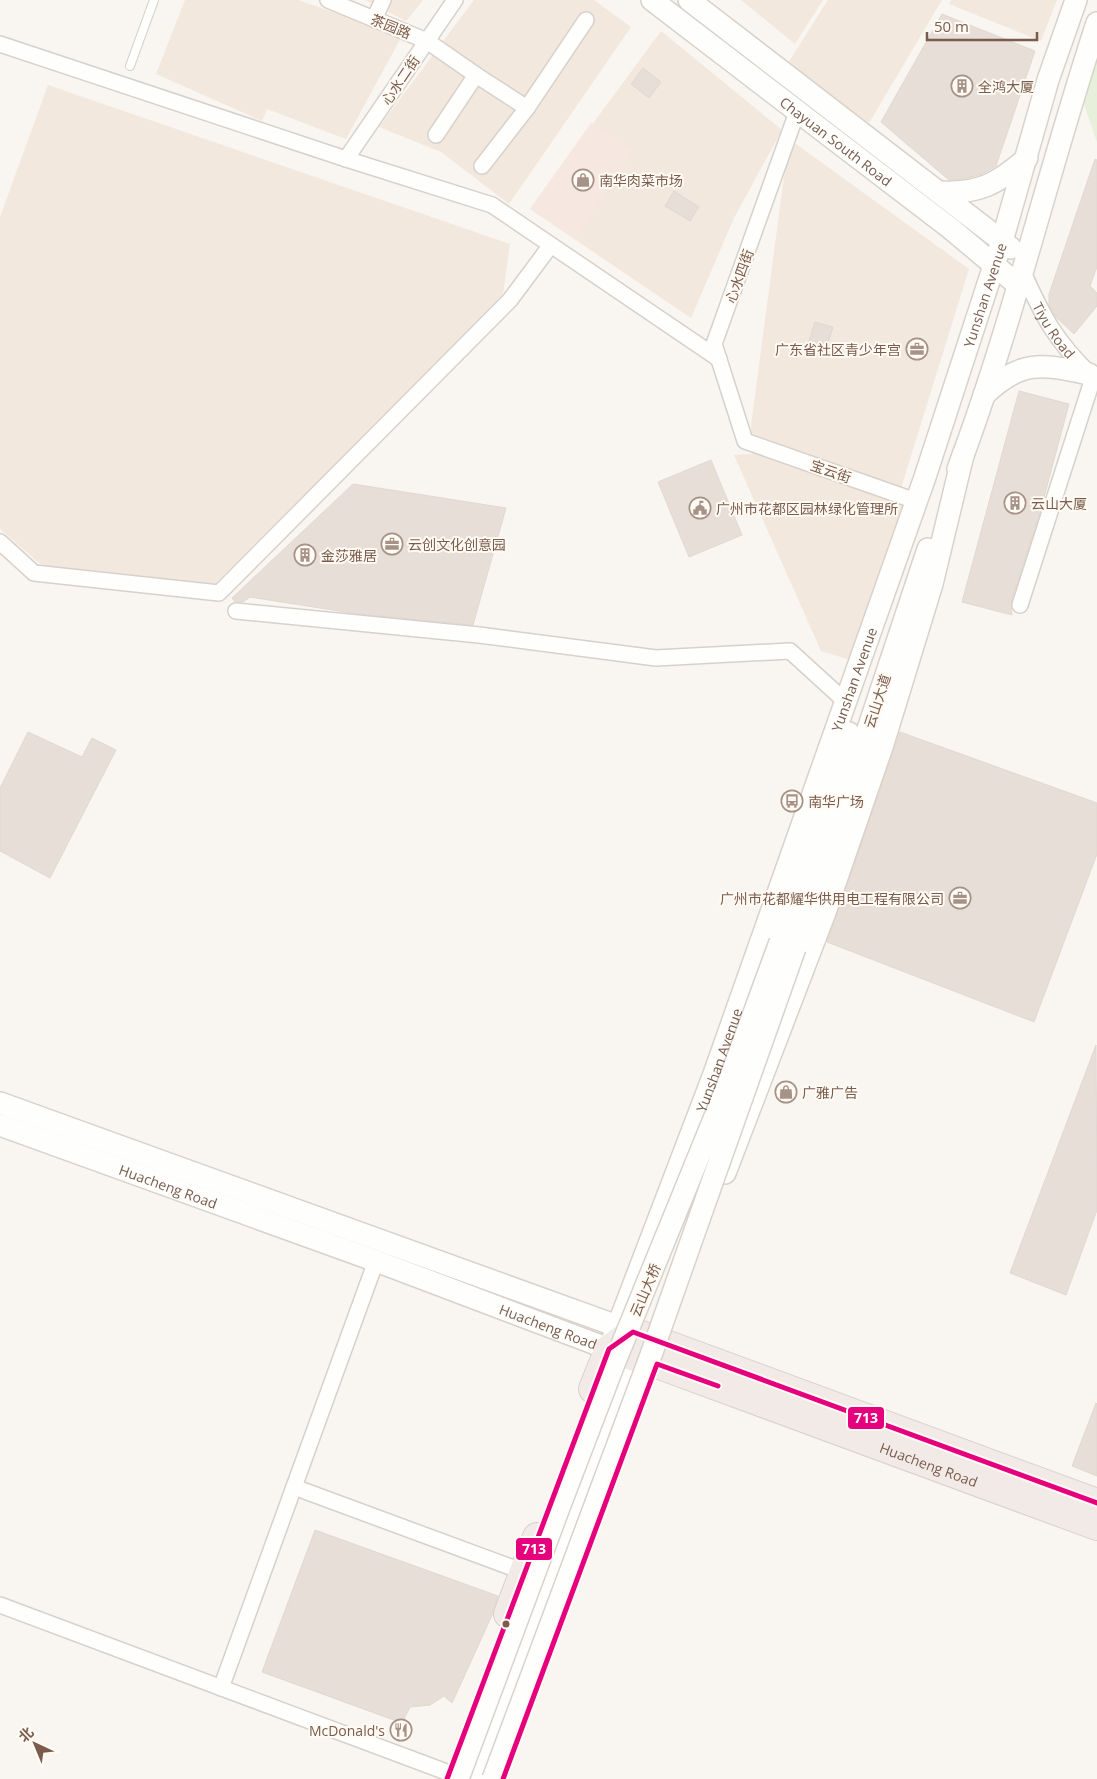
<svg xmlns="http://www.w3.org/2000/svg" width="1097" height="1779" viewBox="0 0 1097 1779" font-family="'Open Sans','Noto Sans SC',sans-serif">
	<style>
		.residential { fill: #f2e8de }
		.commercial { fill: #f6e8e1 }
		.green { fill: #e7f0db }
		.building { fill: #e6ded7; stroke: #e2d8d2 }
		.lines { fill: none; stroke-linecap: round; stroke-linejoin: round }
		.lane-casing { stroke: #d7d1cb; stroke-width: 10 }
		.street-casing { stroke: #d7d1cb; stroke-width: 18 }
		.secondary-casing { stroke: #d9d2cb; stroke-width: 24 }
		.highway-casing { stroke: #dad1cc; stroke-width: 30 }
		.lane { stroke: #fefefd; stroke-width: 8 }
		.street { stroke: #fefefd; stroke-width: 15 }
		.secondary { stroke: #fefefd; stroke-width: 21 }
		.highway { stroke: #f2eae7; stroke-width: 28 }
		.secondary-bridge-casing { stroke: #d9d2cb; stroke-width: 24; stroke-linecap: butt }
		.secondary-bridge { stroke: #fefefd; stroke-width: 21 }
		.bus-1-casing { stroke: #fffaf3; stroke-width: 9 }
		.bus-1 { stroke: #e5007d; stroke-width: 5 }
		.bus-dot { fill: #7a5c4d; stroke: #fffaf3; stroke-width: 2 }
		.labels { text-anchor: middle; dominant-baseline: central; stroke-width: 4; stroke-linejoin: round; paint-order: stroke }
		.street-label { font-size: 14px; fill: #7a5c4d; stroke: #fffaf3 }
		.poi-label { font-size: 14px; fill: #7a5c4d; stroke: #fffaf3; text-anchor: start }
		.line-badge { stroke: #fffaf3; stroke-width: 2 }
		.badge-label { font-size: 14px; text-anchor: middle; font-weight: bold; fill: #fff }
	</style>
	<rect width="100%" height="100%" fill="#f9f5f0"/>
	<path class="residential" d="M185,0H298L402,36L346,139L267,109L262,121L156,74Z
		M365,0H423L406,21Z
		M474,0H594L631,27L509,204L441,152L379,127Z
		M741,0H823L795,44Z
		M828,0H942L869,123L788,63Z
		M951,0H1057L1041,41L949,4Z
		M661,31L782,130L734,218L691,318L530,209Z
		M48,85L510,244L503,294L209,590L60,581L0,529V217Z
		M789,139L969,269L901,488L750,433Z
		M761,453L908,505L854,661L821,651L734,455Z"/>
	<path class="commercial" d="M591,123L633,152L575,239L530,209Z"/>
	<path class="green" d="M1097,23V142L1077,84Z"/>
	<path class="building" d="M942,14L1035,51L996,166L982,174L964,179L949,180L881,122Z
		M643,68L661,82L649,98L631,84Z
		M1095,159L1097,160V267L1090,286L1097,293V306L1074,334L1056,317L1049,305V294Z
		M674,191L699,207L690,221L665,206Z
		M815,322L833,327L826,350L808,344Z
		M1019,391L1069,404L1039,516L1011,602L1012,615L962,602Z
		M711,460L742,535L689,557L658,482Z
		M353,484L506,508L473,625L358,614L250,597L243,602H235L232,598Z
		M28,732L82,757L92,738L116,750L50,878L0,851V788Z
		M900,732L1097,803V854L1034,1022L827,942Z
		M1096,1045L1097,1210L1066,1295L1010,1273Z
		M1096,1403L1097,1404V1476L1072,1466Z
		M315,1530L498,1596L493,1613L452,1703L444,1696L430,1705L410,1707L402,1723L262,1672Z"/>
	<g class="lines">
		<g class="lane-casing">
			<path id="lane" d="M130,66L154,0"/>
		</g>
		<g class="street-casing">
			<g id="street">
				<path d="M328,0L427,41L476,75L436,135"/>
				<path d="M374,19L383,0"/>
				<path d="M0,44L346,159L492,205L719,359"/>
				<path d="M476,75L527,108L482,166"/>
				<path d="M527,108L586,20"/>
				<path d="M797,112L714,344L745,441L916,501"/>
				<path d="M346,159L455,0"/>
				<path id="s1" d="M1023,272C1043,317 1055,340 1091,375"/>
				<path d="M0,542L34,573L219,593L510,300L551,245"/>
				<path d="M1020,605L1093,378"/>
				<path d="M236,611L479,635L656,658L790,651L846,702"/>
				<path d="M294,1487L524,1572"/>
				<path d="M0,1605L465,1779"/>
				<path d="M221,1688L376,1261"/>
			</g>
		</g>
		<g class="secondary-casing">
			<g id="secondary">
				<path id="s2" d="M652,0L950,228L1018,285"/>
				<path d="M689,0L1011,248"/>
				<path d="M939,192C979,194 997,184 1027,158"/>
				<path d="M984,395C1021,359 1042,364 1089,374"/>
				<path d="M958,469C1013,323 1048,171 1097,23"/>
				<path d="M780,942L849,733"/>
				<path d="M795,948L928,549"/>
				<path d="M0,1103L631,1331"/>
				<path id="s3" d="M0,1125L376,1261L609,1349L714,1074L925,477L1002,241L1048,80L1076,0"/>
				<path d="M725,1173L824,915L883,744L932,584L963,455"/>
				<path d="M481,1779L637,1358L649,1347"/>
			</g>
		</g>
		<g class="highway-casing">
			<g id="highway">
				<path id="s4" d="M609,1349L657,1364L1097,1526"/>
				<path d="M593,1389L609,1349L633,1332L1097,1503"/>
				<path d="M508,1614L537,1537"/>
			</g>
		</g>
		<use href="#lane" class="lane"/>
		<use href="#street" class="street"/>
		<use href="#secondary" class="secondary"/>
		<use href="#highway" class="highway"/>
		<g class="secondary-bridge-casing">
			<path id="secondary-bridge" d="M458,1779L560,1505L614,1364L725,1092L780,942
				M493,1779L651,1355L795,948"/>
		</g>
		<use href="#secondary-bridge" class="secondary-bridge"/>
		<g class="bus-1-casing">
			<path id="bus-1" d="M447,1779L609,1349L633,1332L1097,1503
				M503,1779L657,1364L718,1386"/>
		</g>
		<use href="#bus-1" class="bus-1"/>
	</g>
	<defs>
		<g id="building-ring" transform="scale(1.125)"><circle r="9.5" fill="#fffaf3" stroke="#a69286" stroke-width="1.5"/><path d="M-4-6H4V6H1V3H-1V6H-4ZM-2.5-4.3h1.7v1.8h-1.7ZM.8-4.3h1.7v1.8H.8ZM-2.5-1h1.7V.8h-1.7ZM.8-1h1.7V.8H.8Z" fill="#a69286"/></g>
		<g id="shop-ring" transform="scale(1.125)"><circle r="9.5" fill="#fffaf3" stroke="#a69286" stroke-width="1.5"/><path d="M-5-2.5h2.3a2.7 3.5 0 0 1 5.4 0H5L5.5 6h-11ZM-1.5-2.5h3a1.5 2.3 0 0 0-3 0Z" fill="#a69286"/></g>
		<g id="office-ring" transform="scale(1.125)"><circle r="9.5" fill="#fffaf3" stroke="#a69286" stroke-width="1.5"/><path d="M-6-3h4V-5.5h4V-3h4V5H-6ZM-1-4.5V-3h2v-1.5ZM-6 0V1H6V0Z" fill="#a69286"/></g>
		<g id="civic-ring" transform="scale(1.125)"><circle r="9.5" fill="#fffaf3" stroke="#a69286" stroke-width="1.5"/><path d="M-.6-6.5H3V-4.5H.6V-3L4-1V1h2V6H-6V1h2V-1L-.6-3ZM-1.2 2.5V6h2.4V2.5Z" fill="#a69286"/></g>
		<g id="bus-ring" transform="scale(1.125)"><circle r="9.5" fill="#fffaf3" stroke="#a69286" stroke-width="1.5"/><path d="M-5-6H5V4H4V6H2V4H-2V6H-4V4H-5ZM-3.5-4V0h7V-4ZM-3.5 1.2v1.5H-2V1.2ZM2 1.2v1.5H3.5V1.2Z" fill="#a69286"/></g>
		<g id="restaurant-ring" transform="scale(1.125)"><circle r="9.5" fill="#fffaf3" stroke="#a69286" stroke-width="1.5"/><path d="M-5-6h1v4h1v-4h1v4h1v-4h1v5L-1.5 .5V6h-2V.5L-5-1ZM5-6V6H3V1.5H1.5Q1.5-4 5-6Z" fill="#a69286"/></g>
	</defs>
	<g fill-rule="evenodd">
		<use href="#building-ring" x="962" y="86"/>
		<use href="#shop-ring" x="583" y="180"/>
		<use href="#office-ring" x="917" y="349"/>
		<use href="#building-ring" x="1015" y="503"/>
		<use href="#civic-ring" x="700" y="508"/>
		<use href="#office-ring" x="392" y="544"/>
		<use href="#building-ring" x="305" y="555"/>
		<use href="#bus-ring" x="792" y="801"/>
		<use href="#office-ring" x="960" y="898"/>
		<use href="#shop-ring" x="786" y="1092"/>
		<use href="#restaurant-ring" x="401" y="1730"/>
	</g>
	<circle class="bus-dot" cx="506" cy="1624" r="4.5"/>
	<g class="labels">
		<g class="street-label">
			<text transform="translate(391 26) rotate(22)">茶园路</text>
			<text transform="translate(400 80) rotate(-56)">心水二街</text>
			<text stroke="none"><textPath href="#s2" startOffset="232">Chayuan South Road</textPath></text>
			<text transform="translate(739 276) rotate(-70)">心水四街</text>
			<text stroke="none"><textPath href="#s3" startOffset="1768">Yunshan Avenue</textPath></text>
			<text stroke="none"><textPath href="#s1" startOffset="66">Tiyu Road</textPath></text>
			<text transform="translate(831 471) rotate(19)">宝云街</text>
			<text stroke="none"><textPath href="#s3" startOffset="1362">Yunshan Avenue</textPath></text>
			<text transform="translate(877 701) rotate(-72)">云山大道</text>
			<text stroke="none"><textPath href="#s3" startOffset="958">Yunshan Avenue</textPath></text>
			<text stroke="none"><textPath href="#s3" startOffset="179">Huacheng Road</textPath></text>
			<text transform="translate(645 1290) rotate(-67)">云山大桥</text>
			<text stroke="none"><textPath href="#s3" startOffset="584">Huacheng Road</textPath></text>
			<text stroke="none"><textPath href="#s4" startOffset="340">Huacheng Road</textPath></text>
		</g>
		<g class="poi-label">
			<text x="978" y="86">全鸿大厦</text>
			<text x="599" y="180">南华肉菜市场</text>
			<text x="901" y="349" text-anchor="end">广东省社区青少年宫</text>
			<text x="1031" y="503">云山大厦</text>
			<text x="716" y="508">广州市花都区园林绿化管理所</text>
			<text x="408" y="544">云创文化创意园</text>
			<text x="321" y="555">金莎雅居</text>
			<text x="808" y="801">南华广场</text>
			<text x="944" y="898" text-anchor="end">广州市花都耀华供用电工程有限公司</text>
			<text x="802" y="1092">广雅广告</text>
			<text x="385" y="1730" text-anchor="end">McDonald's</text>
		</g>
	</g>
	<g class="line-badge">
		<rect x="847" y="1406" width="38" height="24" rx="5" fill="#e5007d"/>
		<rect x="515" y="1537" width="38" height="24" rx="5" fill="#e5007d"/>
	</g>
	<g class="badge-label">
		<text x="866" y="1423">713</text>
		<text x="534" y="1554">713</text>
	</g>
	<g transform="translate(35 1744) rotate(316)" stroke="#fffaf3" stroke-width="4" paint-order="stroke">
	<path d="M0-4L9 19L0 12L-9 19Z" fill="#7a5c4d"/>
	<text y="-8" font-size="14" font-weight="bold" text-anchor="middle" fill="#7a5c4d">北</text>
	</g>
	<path d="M927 32v8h110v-8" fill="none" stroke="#7a5c4d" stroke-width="2.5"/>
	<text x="934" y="32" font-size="15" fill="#7a5c4d" stroke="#fffaf3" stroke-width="4" paint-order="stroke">50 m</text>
</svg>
